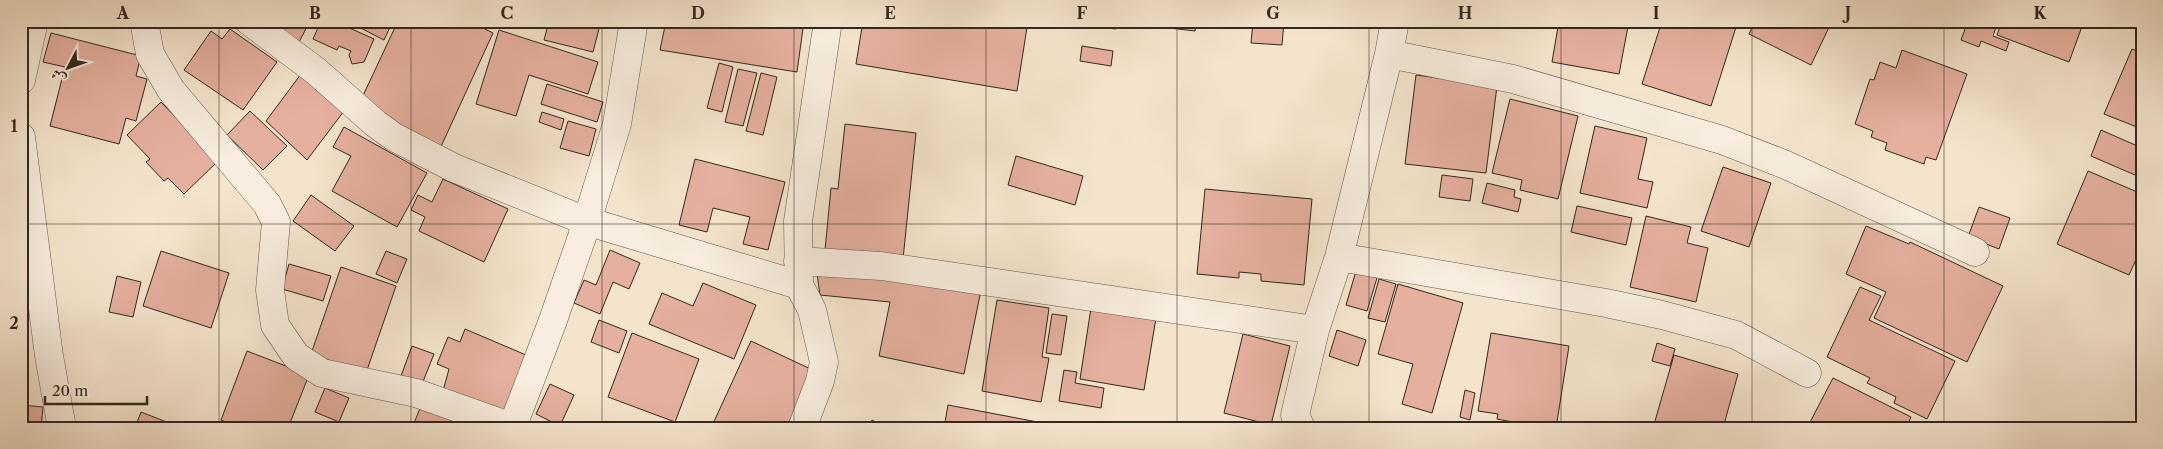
<svg xmlns="http://www.w3.org/2000/svg" width="2163" height="449" viewBox="0 0 2163 449" font-family="'Libre Caslon Text',Amiri,serif">
	<style>
		.building { fill: #e5b09e; stroke: #32281f }
		.lines { fill: none; stroke-linecap: round; stroke-linejoin: round }
		.minor-casing { stroke: #62574a; stroke-width: 29 }
		.minor { stroke: #f8edde; stroke-width: 28 }
		.grid { fill: none; stroke: #32281f; stroke-width: 1; stroke-opacity: 0.55 }
		.neatline { fill: none; stroke: #32281f; stroke-width: 2 }
		.grid-label { font-size: 16px; text-anchor: middle; font-weight: bold; fill: #32281f }
	</style>
	<rect width="100%" height="100%" fill="#f4e4cc"/>
	<filter id="stains"><feTurbulence type="fractalNoise" baseFrequency=".004" numOctaves="4"/><feColorMatrix values="0 0 0 0 .2 0 0 0 0 .09 0 0 0 0 .02 0 0 0 .5 -.17"/></filter>
	<radialGradient id="worn" r=".72"><stop offset=".6" stop-color="#630" stop-opacity="0"/><stop offset="1" stop-color="#630" stop-opacity=".3"/></radialGradient>
	<path class="building" d="M259,21H310L298,44Z
		M321,21H334L374,39L364,62L352,64L349,55L351,51L339,46L337,50L313,39Z
		M347,21H393L384,40Z
		M398,21H469L493,33L439,151L360,102Z
		M549,21H601L593,52L544,40Z
		M666,21H804L797,72L660,50Z
		M863,21H1028L1017,91L856,64Z
		M1081,21H1196L1195,31L1117,22L1116,29L1081,25Z
		M1253,21H1284L1282,45L1251,43Z
		M1559,21H1629L1619,74L1552,62Z
		M1662,21H1728L1737,24L1711,106L1642,84Z
		M1755,21H1832L1811,65L1749,34Z
		M1968,21H1998L1993,36L2009,42L2006,51L1981,41L1979,47L1961,40Z
		M2002,21H2084L2069,62L1997,35Z
		M230,29L277,62L243,110L184,70L211,31L222,39Z
		M499,30L598,62L588,94L529,75L516,116L476,104Z
		M51,33L141,56L136,76L147,79L136,121L126,118L119,144L50,126L65,67L43,62Z
		M1082,46L1113,51L1111,66L1080,61Z
		M2132,49L2142,53V129L2104,114Z
		M1902,50L1967,74L1936,160L1926,157L1924,164L1885,150L1887,143L1871,137L1873,131L1855,124L1870,79L1874,80L1880,62L1896,68Z
		M719,63L733,67L722,112L707,108Z
		M738,69L757,73L743,126L725,122Z
		M761,73L777,77L763,135L746,131Z
		M301,74L344,111L307,160L266,121Z
		M1416,75L1497,86L1486,173L1405,164Z
		M547,84L603,102L597,122L541,104Z
		M1510,99L1578,116L1558,199L1520,190L1522,180L1492,173Z
		M161,102L218,161L184,194L168,178L164,181L146,162L150,159L127,135Z
		M250,111L287,146L263,170L227,135Z
		M542,112L564,119L561,130L539,122Z
		M568,121L596,129L589,156L560,148Z
		M845,124L916,133L903,259L825,250L831,188L838,189Z
		M1595,126L1647,138L1638,179L1653,182L1647,208L1580,193Z
		M344,127L427,173L397,227L332,191L351,156L333,147Z
		M2101,130L2142,148V178L2091,156Z
		M1016,156L1083,176L1075,205L1008,185Z
		M695,159L785,182L768,250L743,244L750,217L713,208L707,232L679,225Z
		M1723,167L1771,183L1749,247L1701,231Z
		M2088,171L2142,194V246L2129,275L2057,244Z
		M1442,175L1473,179L1470,201L1439,197Z
		M443,179L508,209L484,262L419,231L425,217L411,210L418,195L432,202Z
		M1487,183L1515,190L1514,197L1521,199L1518,212L1482,203Z
		M1205,189L1312,199L1304,285L1261,281V274L1239,272V278L1197,274Z
		M311,195L354,226L335,251L293,221Z
		M1577,206L1632,218L1626,245L1571,232Z
		M1979,207L2010,218L1999,249L1968,237Z
		M1646,216L1691,227L1687,243L1708,248L1696,302L1630,287Z
		M1866,226L1909,244L1910,242L2003,286L1967,362L1874,318L1886,292L1846,274Z
		M610,250L640,263L629,289L613,282L600,314L574,303L584,280L596,285Z
		M161,251L229,273L211,328L143,306Z
		M386,251L407,259L397,283L376,274Z
		M289,264L331,276L323,301L282,289Z
		M816,266L981,290L964,374L879,356L890,302L820,295Z
		M341,267L396,286L366,373L311,354Z
		M1356,271L1377,278L1367,311L1346,305Z
		M117,276L141,282L133,317L109,312Z
		M1379,279L1396,284L1385,322L1368,318Z
		M703,283L756,305L734,359L649,324L662,293L693,306Z
		M1398,284L1463,303L1432,413L1402,404L1413,364L1378,354Z
		M1860,287L1881,296L1869,320L1955,361L1927,419L1894,403L1896,397L1867,383L1870,378L1827,357Z
		M997,300L1049,308L1042,357L1049,358L1041,402L982,391Z
		M1091,308L1156,318L1144,390L1080,379Z
		M1052,314L1067,316L1061,355L1046,353Z
		M599,320L627,331L619,353L591,342Z
		M465,329L533,358L510,414L443,391L449,369L437,364L448,337L460,342Z
		M1337,330L1366,340L1358,366L1329,356Z
		M632,333L699,359L675,422L608,397Z
		M1491,333L1569,346L1556,428H1544L1497,419L1498,414L1478,411Z
		M1243,334L1290,346L1271,425L1224,413Z
		M751,341L817,372L791,428L776,422L774,428H762L753,423L751,428H711Z
		M1657,343L1675,349L1670,366L1652,361Z
		M412,346L434,354L422,384L401,376Z
		M247,351L309,375L288,428H241L221,420Z
		M1674,355L1738,374L1723,428H1653Z
		M1064,370L1077,372L1075,383L1104,388L1101,408L1059,401Z
		M1833,378L1911,417L1906,428H1807Z
		M550,384L574,395L560,426L536,414Z
		M325,388L349,398L339,422L315,412Z
		M1465,390L1475,393L1470,420L1460,417Z
		M21,405L43,407L41,428H21Z
		M948,405L1064,427L1063,428H944Z
		M421,406L476,428H412Z
		M141,412L182,428H135Z
		M2142,415V428H2135Z
		M872,420L887,428H868Z
		M1182,424L1203,428H1182Z"/>
	<g class="lines">
		<g class="minor-casing">
			<path id="minor" d="M144,21L150,54L171,90L267,204L276,222L270,290L275,325L296,356L322,373L416,393L512,427
				M249,21L316,71L376,124L394,137L454,168L586,221L799,285
				M1389,54L1513,79L1722,140L1786,165L1975,252
				M21,80L34,21
				M21,137L49,356L62,428
				M1339,257L1606,303L1662,315L1736,335L1807,373
				M798,261L881,266L1315,330
				M512,428L552,323L582,237L617,124L634,21
				M802,428L820,381L824,362L812,310L799,285L798,221L828,21
				M1301,428L1295,415L1315,330L1339,257L1389,54L1395,21"/>
		</g>
		<use href="#minor" class="minor"/>
	</g>
	<path class="grid" d="M219,21V428M411,21V428M602,21V428M794,21V428M986,21V428M1177,21V428M1369,21V428M1561,21V428M1752,21V428M1944,21V428M21,224H2142"/>
	<rect width="2163" height="449" fill="none" stroke="#f4e4cc" stroke-width="55"/>
	<g transform="translate(68 68) rotate(229)" stroke="#f8edde" stroke-width="4" paint-order="stroke">
	<path d="M0-4L9 19L0 12L-9 19Z" fill="#32281f"/>
	<text y="-8" font-size="14" font-weight="bold" text-anchor="middle" fill="#32281f">ش</text>
	</g>
	<path d="M45 396v8h102v-8" fill="none" stroke="#32281f" stroke-width="2.5"/>
	<text x="52" y="396" font-size="15" fill="#32281f" stroke="#f8edde" stroke-width="4" paint-order="stroke">20 m</text>
	<rect x="28" y="28" width="2108" height="394" class="neatline"/>
	<g class="grid-label">
		<text x="123" y="19">A</text>
		<text x="315" y="19">B</text>
		<text x="507" y="19">C</text>
		<text x="698" y="19">D</text>
		<text x="890" y="19">E</text>
		<text x="1082" y="19">F</text>
		<text x="1273" y="19">G</text>
		<text x="1465" y="19">H</text>
		<text x="1656" y="19">I</text>
		<text x="1848" y="19">J</text>
		<text x="2040" y="19">K</text>
		<text x="14" y="132">1</text>
		<text x="14" y="329">2</text>
	</g>
	<rect width="100%" height="100%" filter="url(#stains)"/>
	<rect width="100%" height="100%" fill="url(#worn)"/>
</svg>
